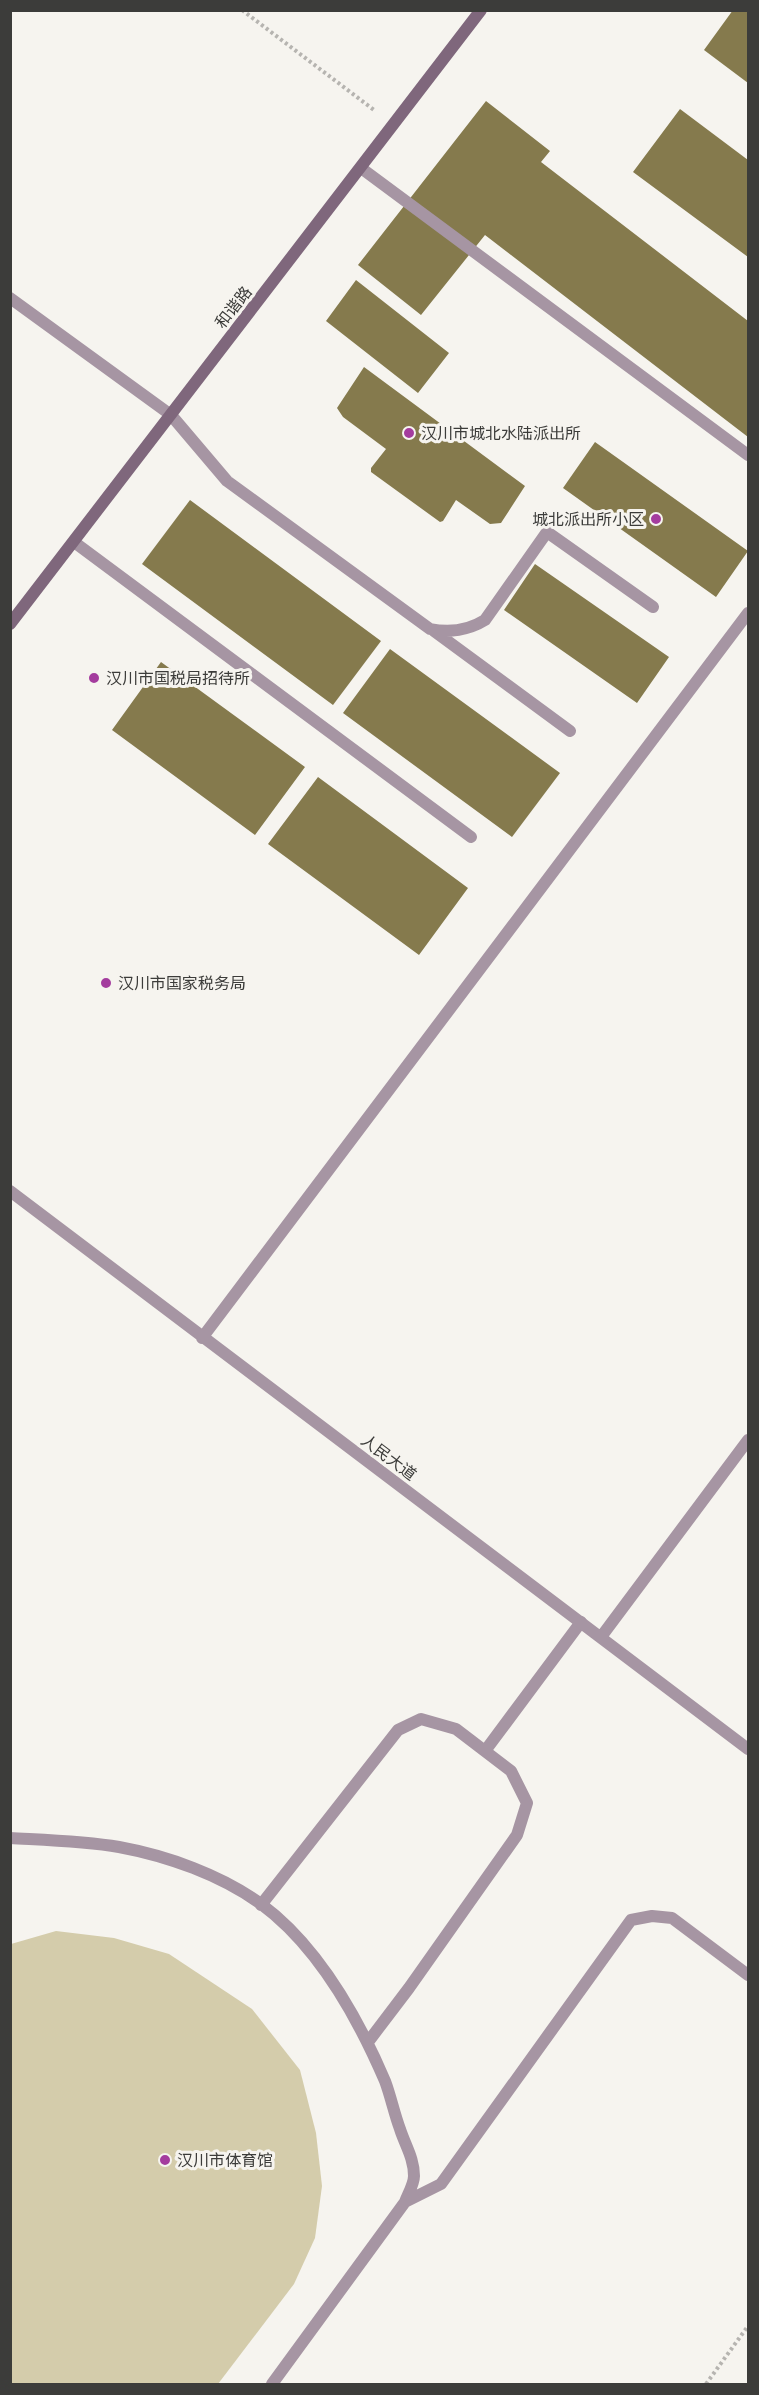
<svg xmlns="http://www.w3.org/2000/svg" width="759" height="2395" viewBox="0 0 759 2395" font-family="Inter,'Noto Sans SC',sans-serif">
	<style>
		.green { fill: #d4ccab }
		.building { fill: #857a4d }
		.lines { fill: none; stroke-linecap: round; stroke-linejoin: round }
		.path { stroke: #b6b4b0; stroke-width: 4; stroke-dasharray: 3 3; stroke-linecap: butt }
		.pedestrian { stroke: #a695a3; stroke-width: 12 }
		.minor { stroke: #a695a3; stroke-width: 12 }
		.secondary { stroke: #7f677c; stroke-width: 12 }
		.poi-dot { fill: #a43c9e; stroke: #f6f4ef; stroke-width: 2 }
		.labels { text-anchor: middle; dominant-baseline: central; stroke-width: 6; stroke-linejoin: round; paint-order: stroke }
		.street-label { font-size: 16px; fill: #3c3c3a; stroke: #f6f4ef }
		.poi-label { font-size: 16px; fill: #3c3c3a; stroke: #f6f4ef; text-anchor: start }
	</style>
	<rect width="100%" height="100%" fill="#f6f4ef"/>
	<path class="green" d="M56,1931L114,1938L169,1954L252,2009L300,2070L316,2133L322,2186L315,2238L294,2284L218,2384H11V1944Z"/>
	<path class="building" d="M733,10H748V83L704,50Z
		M486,101L550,151L541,162L748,321V437L485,235L421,315L358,265Z
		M680,109L748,160V257L633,172Z
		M356,280L449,353L418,393L326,321Z
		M364,367L525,486L501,523L490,524L456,500L443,521L440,522L371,472V468L386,449L343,417L337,408Z
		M595,442L748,551L716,597L563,488Z
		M190,500L381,641L333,705L142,564Z
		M535,564L669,657L637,703L504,610Z
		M390,649L560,773L512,837L343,713Z
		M161,662L305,767L255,835L112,730Z
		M318,777L468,888L419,955L268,844Z"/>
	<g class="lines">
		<path class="path" d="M242,10L374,110
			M706,2384L748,2326"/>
		<path class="pedestrian" d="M485,1751L581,1622
			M10,1838C46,1840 84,1841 119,1847C168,1856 221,1875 261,1904C318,1946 358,2018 385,2081C391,2097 394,2113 400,2129C405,2145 414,2158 414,2176C414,2184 408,2194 405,2202L272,2384
			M261,1905L398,1730L421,1719L456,1729L511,1771L527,1803L517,1835L409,1988L368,2042
			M405,2202L441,2184L631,1920L652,1916L672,1918L748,1975"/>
		<path class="minor" d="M361,168L748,455
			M10,298L171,415L227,481L430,629C449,633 469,630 485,620L547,532L653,607
			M74,542L471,837
			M434,631L570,731
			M10,1191L748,1749
			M202,1338L748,613
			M601,1637L748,1440"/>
		<path class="secondary" d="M10,624L481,10"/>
	</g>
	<g class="poi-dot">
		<circle cx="409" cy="433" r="6"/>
		<circle cx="656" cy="519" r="6"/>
		<circle cx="94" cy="678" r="6"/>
		<circle cx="106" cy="983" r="6"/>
		<circle cx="165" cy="2160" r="6"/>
	</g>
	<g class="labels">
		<g class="street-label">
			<text transform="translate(233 307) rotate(-52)">和谐路</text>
			<text transform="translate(389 1457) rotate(37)">人民大道</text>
		</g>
		<g class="poi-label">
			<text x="421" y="433">汉川市城北水陆派出所</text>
			<text x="644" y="519" text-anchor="end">城北派出所小区</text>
			<text x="106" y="678">汉川市国税局招待所</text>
			<text x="118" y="983">汉川市国家税务局</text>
			<text x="177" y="2160">汉川市体育馆</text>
		</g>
	</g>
	<rect width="759" height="2395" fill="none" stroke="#3c3c3a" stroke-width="24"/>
</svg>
